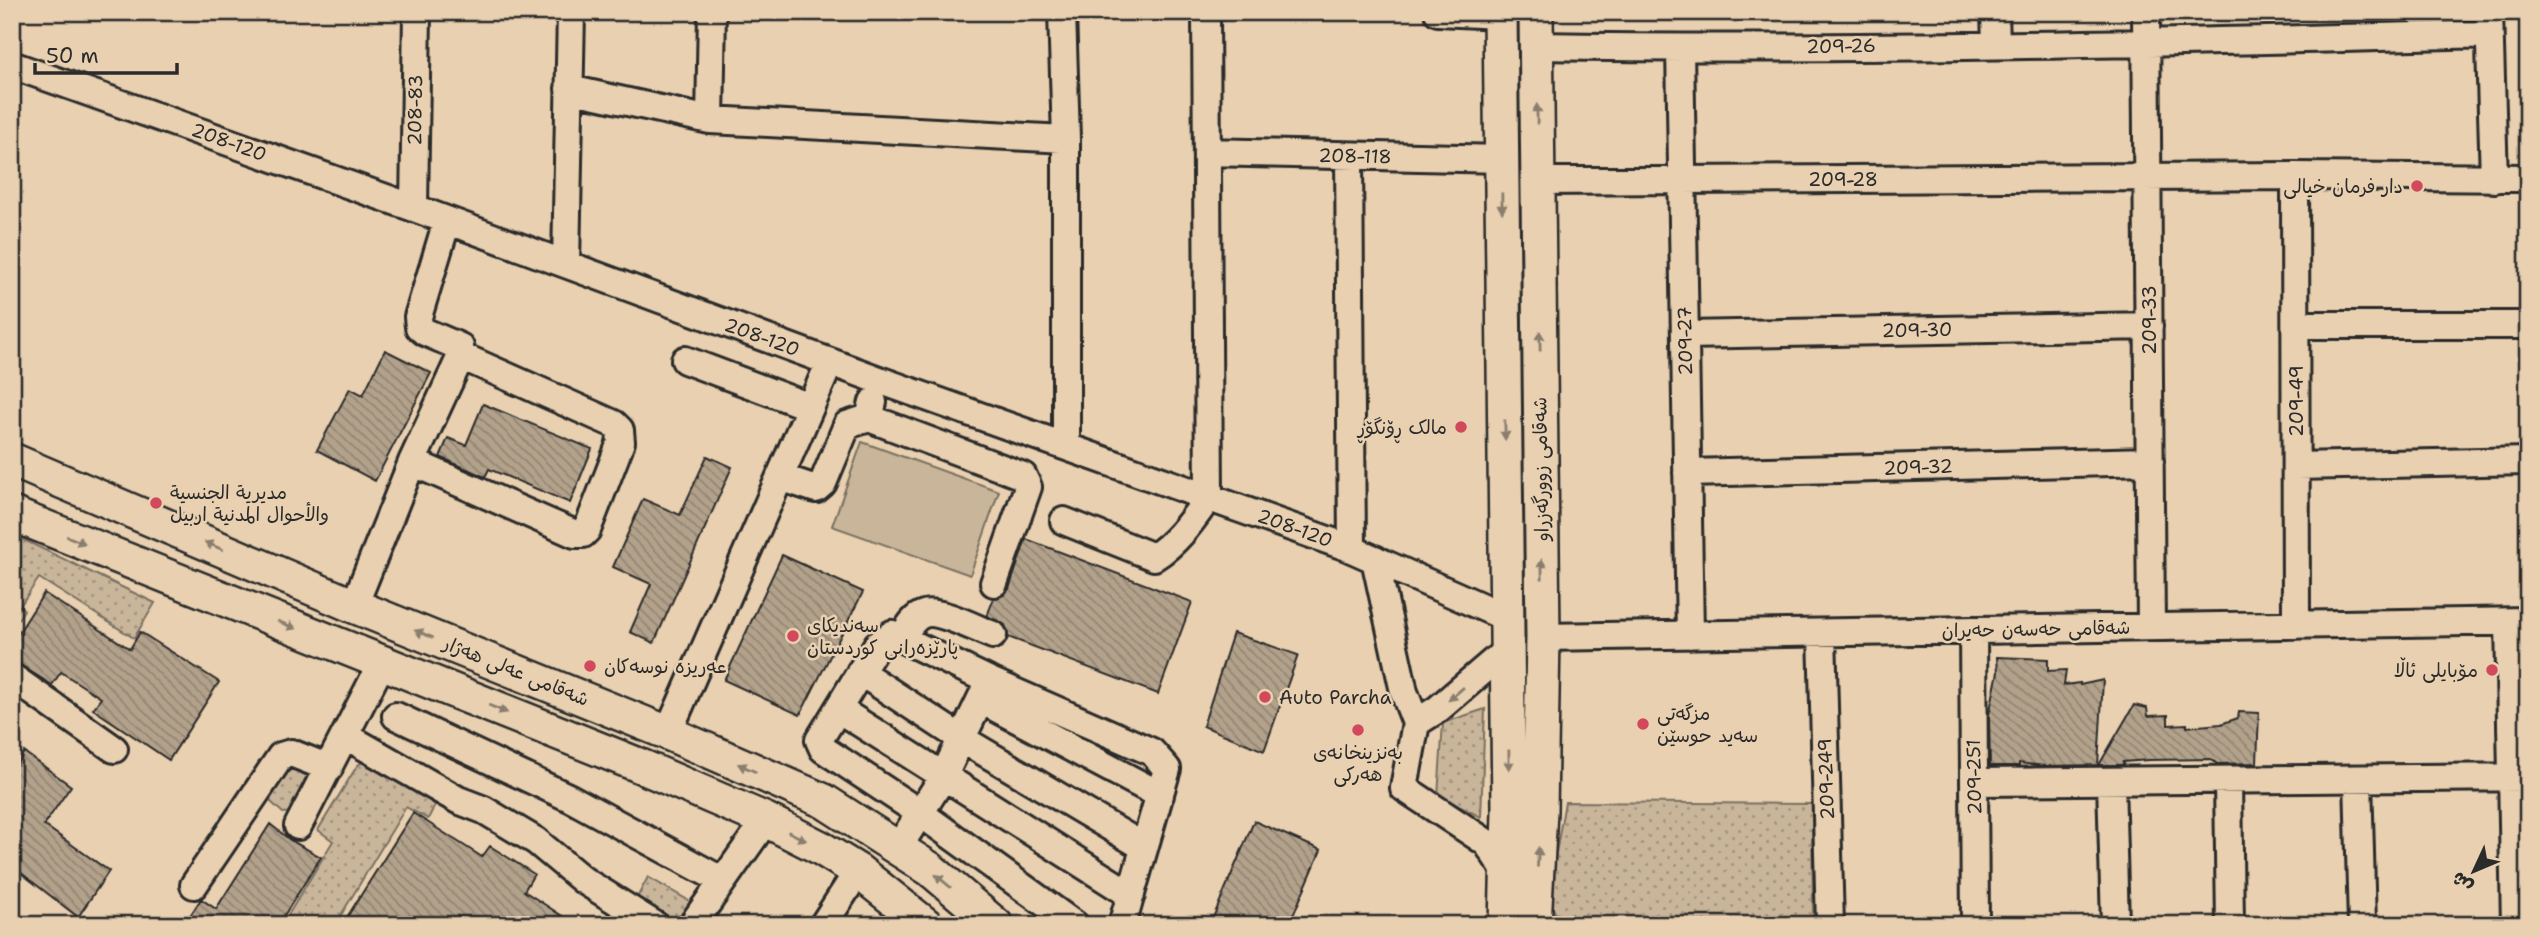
<svg xmlns="http://www.w3.org/2000/svg" width="2540" height="937" viewBox="0 0 2540 937" font-family="'Shantell Sans','Playpen Sans Arabic',sans-serif">
	<style>
		.grass { fill: url(#grass-dots); stroke: #7a7062; stroke-width: 2 }
		.garden { fill: #c9b59a; stroke: #7a7062; stroke-width: 2 }
		.building { fill: url(#building-back-hatch); stroke: #2b2b2b; stroke-width: 2 }
		.lines { fill: none; stroke-linecap: round; stroke-linejoin: round }
		.minor-casing { stroke: #2b2b2b; stroke-width: 32 }
		.major-casing { stroke: #2b2b2b; stroke-width: 38 }
		.minor { stroke: #e8d0b0; stroke-width: 26 }
		.major { stroke: #e8d0b0; stroke-width: 33 }
		.oneway { fill: #8a7e6e }
		.poi-dot { fill: #d1495b; stroke: #e8d0b0; stroke-width: 2.5 }
		.labels { text-anchor: middle; dominant-baseline: central; stroke-width: 5; stroke-linejoin: round; paint-order: stroke }
		.street-label { font-size: 19px; fill: #2b2b2b; stroke: #e8d0b0 }
		.poi-label { font-size: 19px; fill: #2b2b2b; stroke: #e8d0b0; text-anchor: start }
	</style>
	<defs>
		<pattern id="grass-dots" width="8" height="8" patternUnits="userSpaceOnUse" patternTransform="scale(1.75)"><rect width="8" height="8" fill="#c9b59a"/><path d="M2 2h.1M6 6h.1" fill="none" stroke="#a3937e" stroke-width="1.8" stroke-linecap="round"/></pattern>
		<pattern id="building-back-hatch" width="6" height="6" patternUnits="userSpaceOnUse" patternTransform="scale(1.75)"><rect width="6" height="6" fill="#b3a28b"/><path d="M-1 5l2 2M0 0l6 6M5-1l2 2" fill="none" stroke="#928472"/></pattern>
	</defs>
	<rect width="100%" height="100%" fill="#e8d0b0"/>
	<filter id="ink" filterUnits="userSpaceOnUse"><feTurbulence type="fractalNoise" baseFrequency=".0143" numOctaves="2"/><feDisplacementMap in="SourceGraphic" scale="14" xChannelSelector="R" yChannelSelector="G"/><feConvolveMatrix kernelMatrix="1 2 1 2 8 2 1 2 1" color-interpolation-filters="sRGB"/></filter>
	<g filter="url(#ink)">
		<path class="grass" d="M12,536L22,539L155,603L134,638L39,578L20,606L24,610L12,629Z
			M1485,709L1481,817L1438,796L1443,723Z
			M363,761L371,763L431,800L435,805L428,819L406,807L335,925H282L333,841L318,830L357,766Z
			M291,762L318,774L293,812L283,813L271,802L269,790Z
			M1565,802L1812,804L1813,925H1561L1548,898Z
			M648,877L691,902L680,923L671,925L639,905L638,896Z"/>
		<path class="garden" d="M862,442L999,491L970,575L832,526Z"/>
		<path class="building" d="M385,350L431,373L375,481L317,450L350,388L363,395Z
			M483,404L592,449L570,503L489,469L485,477L440,457L448,438L466,445Z
			M707,456L732,467L654,643L630,632L651,584L613,567L643,499L680,515Z
			M1026,539L1192,602L1158,694L1008,637L1005,625L987,616L994,598L1004,595L1009,589Z
			M782,555L863,592L800,715L724,680Z
			M44,593L130,649L140,632L219,682L169,760L93,709L101,698L61,672L52,685L12,660V643Z
			M1233,633L1298,655L1264,751L1203,726Z
			M1997,657L2048,659V671L2066,670L2064,685L2080,683V685L2103,680L2098,765L2045,766L2019,763V766H1990L1989,715L1998,672Z
			M2134,705L2147,708L2148,716L2168,715V725L2187,724V727L2221,724L2238,718L2239,712L2259,713L2257,763L2217,764L2211,759L2149,760L2123,762L2124,764L2120,765H2099Z
			M24,752L71,786L44,825L109,871L78,917L12,866V772Z
			M413,813L482,857L490,846L534,874L524,891L576,925H342Z
			M1254,821L1321,850L1289,925H1210Z
			M270,824L290,840L321,857L278,925H184L201,899L216,909Z"/>
		<g class="lines">
			<g class="minor-casing">
				<path id="minor" d="M1062,12L1066,139V445
					M1438,12L1500,15
					M1995,12L1996,44
					M2146,12L2151,627
					M2489,12L2494,179
					M1536,46C1853,51 2171,43 2488,34
					M1680,48L1690,635
					M12,65L414,208L879,380L1347,547L1507,618
					M569,89L710,120L1066,139
					M710,120L712,12
					M1207,152L1502,159
					M1349,156L1352,549
					M2295,176L2296,625
					M1538,181L2295,176L2528,178
					M414,208L417,12
					M566,264L571,12
					M2296,325H2528
					M1685,335L2149,326
					M685,360L810,407
					M869,418L1023,476L1028,487L994,583
					M412,462L575,534H583L587,530L621,442L620,430L614,424L461,356
					M2296,466L2528,461
					M1687,473L2150,461
					M780,477L816,489L823,483L847,425L869,418L873,402
					M1064,521L1154,557C1178,542 1193,519 1209,497L1206,12
					M1375,559L1404,692L1416,723
					M354,606L412,462L461,356L460,347L425,332L419,327L418,317L447,221
					M2509,622L2515,925
					M1973,630L1975,925
					M1822,633L1830,925
					M1543,637L2528,621
					M902,638C907,630 913,617 924,614C938,609 977,629 993,635
					M1507,650L1438,709L1416,723L1404,788L1487,843L1508,875
					M860,672L962,739L1144,847
					M12,677L114,749
					M981,700L1160,795
					M838,709L1131,895
					M396,716L570,798L723,881
					M668,733L830,362
					M346,736L458,800L484,810L536,841L583,880L655,925
					M2358,779L2362,925
					M2228,780L2230,925
					M2111,781L2115,925
					M1974,782L2528,777
					M298,826L382,663
					M898,848L943,777L988,684
					M194,885L281,756L291,753L329,768
					M692,925L766,820
					M823,925L858,871
					M1075,925L920,813L823,749L819,740L877,645L892,634L990,681L1152,752L1167,769L1122,925"/>
			</g>
			<g class="major-casing">
				<path id="major" d="M1500,12L1509,810L1506,925
					M12,460L354,606L668,733L824,801L930,869L996,925
					M12,514L636,764L766,820L819,847L858,871L926,925
					M1534,925L1540,811L1543,637L1536,12"/>
			</g>
			<use href="#minor" class="minor"/>
			<use href="#major" class="major"/>
		</g>
		<defs><path id="oneway-solid" d="M-6-.8H1V-3.2L6.5 0L1 3.2V.8H-6Z" transform="scale(1.75)"/></defs>
		<g class="oneway">
			<use href="#oneway-solid" transform="translate(1537 114) rotate(-91)"/>
			<use href="#oneway-solid" transform="translate(1502 203) rotate(89)"/>
			<use href="#oneway-solid" transform="translate(1540 341) rotate(-91)"/>
			<use href="#oneway-solid" transform="translate(1505 430) rotate(89)"/>
			<use href="#oneway-solid" transform="translate(76 540) rotate(22)"/>
			<use href="#oneway-solid" transform="translate(214 546) rotate(-157)"/>
			<use href="#oneway-solid" transform="translate(1542 569) rotate(-91)"/>
			<use href="#oneway-solid" transform="translate(287 625) rotate(22)"/>
			<use href="#oneway-solid" transform="translate(424 634) rotate(-158)"/>
			<use href="#oneway-solid" transform="translate(1456 694) rotate(139)"/>
			<use href="#oneway-solid" transform="translate(498 709) rotate(22)"/>
			<use href="#oneway-solid" transform="translate(1509 760) rotate(89)"/>
			<use href="#oneway-solid" transform="translate(747 768) rotate(-156)"/>
			<use href="#oneway-solid" transform="translate(797 836) rotate(26)"/>
			<use href="#oneway-solid" transform="translate(1538 857) rotate(-87)"/>
			<use href="#oneway-solid" transform="translate(943 881) rotate(-140)"/>
		</g>
	</g>
	<g class="poi-dot">
		<circle cx="2417" cy="186" r="7"/>
		<circle cx="1461" cy="427" r="7"/>
		<circle cx="156" cy="503" r="7"/>
		<circle cx="793" cy="636" r="7"/>
		<circle cx="590" cy="666" r="7"/>
		<circle cx="2492" cy="670" r="7"/>
		<circle cx="1265" cy="697" r="7"/>
		<circle cx="1643" cy="724" r="7"/>
		<circle cx="1358" cy="730" r="7"/>
	</g>
	<g class="labels">
		<g class="street-label">
			<text transform="translate(1841 46) rotate(-1)">209-26</text>
			<text transform="translate(415 110) rotate(-89)">208-83</text>
			<text transform="translate(229 142) rotate(20)">208-120</text>
			<text transform="translate(1355 156) rotate(1)">208-118</text>
			<text x="1843" y="179">209-28</text>
			<text transform="translate(2149 320) rotate(-90)">209-33</text>
			<text transform="translate(1917 330) rotate(-1)">209-30</text>
			<text transform="translate(762 337) rotate(20)">208-120</text>
			<text transform="translate(1685 341) rotate(-91)">209-27</text>
			<text transform="translate(2296 401) rotate(-90)">209-49</text>
			<text transform="translate(1918 467) rotate(-2)">209-32</text>
			<text transform="translate(1541 469) rotate(-91)">شەقامی زوورگەزراو</text>
			<text transform="translate(1295 528) rotate(20)">208-120</text>
			<text transform="translate(2036 629) rotate(-1)">شەقامی حەسەن حەیران</text>
			<text transform="translate(516 671) rotate(22)">شەقامی عەلی هەژار</text>
			<text transform="translate(1974 777) rotate(-91)">209-251</text>
			<text transform="translate(1826 779) rotate(-92)">209-249</text>
		</g>
		<g class="poi-label">
			<text x="2403" y="186" text-anchor="end">دار فرمان خیالی</text>
			<text x="1447" y="427" text-anchor="end">مالک ڕۆنگۆڕ</text>
			<text x="170" y="492">مديرية الجنسية<tspan x="170" dy="22">والأحوال المدنية اربيل</tspan></text>
			<text x="807" y="625">سەندیکای<tspan x="807" dy="22">پارێزەرانی کوردستان</tspan></text>
			<text x="604" y="666">عەریزە نوسەکان</text>
			<text x="2478" y="670" text-anchor="end">مۆبایلی ئاڵا</text>
			<text x="1279" y="697">Auto Parcha</text>
			<text x="1657" y="713">مزگەتی<tspan x="1657" dy="22">سەید حوسێن</tspan></text>
			<text x="1358" y="752" text-anchor="middle">بەنزینخانەی<tspan x="1358" dy="22">هەرکی</tspan></text>
		</g>
	</g>
	<rect width="2540" height="937" fill="none" stroke="#e8d0b0" stroke-width="42"/>
	<rect x="21" y="21" width="2498" height="895" fill="none" stroke="#2b2b2b" stroke-width="2.5" filter="url(#ink)"/>
	<g transform="translate(2474 871) rotate(226)" stroke="#e8d0b0" stroke-width="5" paint-order="stroke">
	<path d="M0-5L12 26L0 18L-12 26Z" fill="#2b2b2b"/>
	<text y="-10" font-size="19" font-weight="bold" text-anchor="middle" fill="#2b2b2b">ش</text>
	</g>
	<path d="M35 63v10h142v-10" fill="none" stroke="#2b2b2b" stroke-width="3.5"/>
	<text x="46" y="63" font-size="21" fill="#2b2b2b" stroke="#e8d0b0" stroke-width="5" paint-order="stroke">50 m</text>
</svg>
